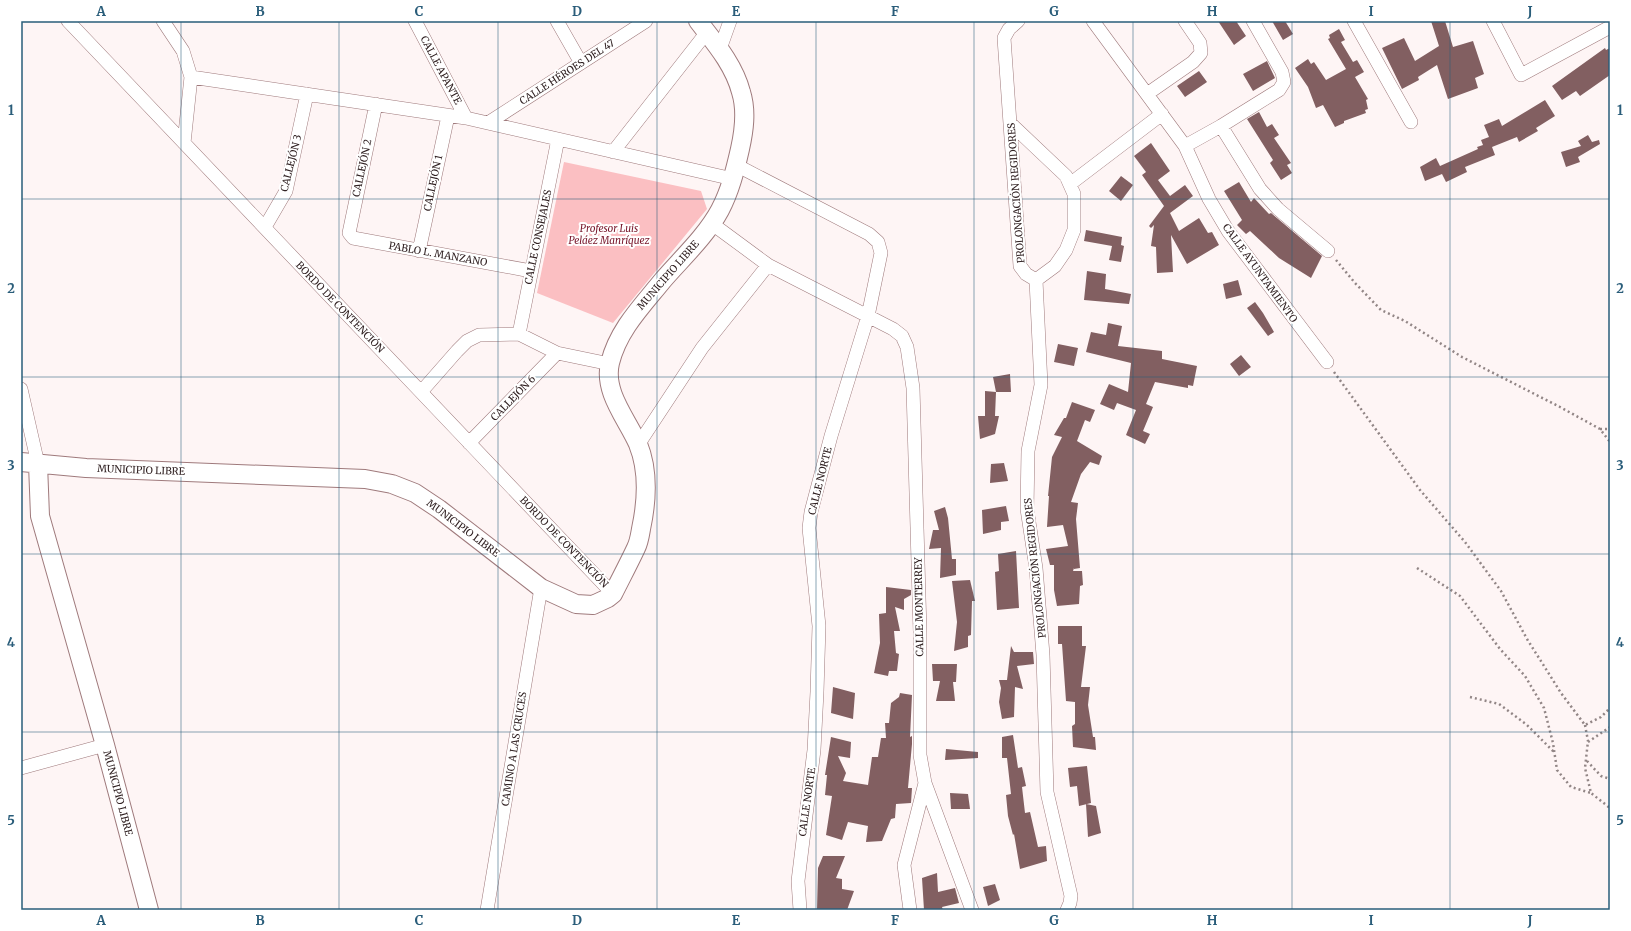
<svg xmlns="http://www.w3.org/2000/svg" width="1631" height="931" viewBox="0 0 1631 931" font-family="Merriweather,serif">
	<style>
		.park { fill: #fbbfc2 }
		.building { fill: #825f61 }
		.lines { fill: none; stroke-linecap: round; stroke-linejoin: round }
		.street-casing { stroke: #9f7a7c; stroke-width: 14 }
		.secondary-casing { stroke: #9f7a7c; stroke-width: 20 }
		.path { stroke: #928686; stroke-width: 2.5; stroke-dasharray: 2 3; stroke-linecap: butt }
		.street { stroke: #fff; stroke-width: 13 }
		.secondary { stroke: #fff; stroke-width: 18 }
		.grid { fill: none; stroke: #2a5d7a; stroke-width: 1; stroke-opacity: 0.55 }
		.labels { text-anchor: middle; dominant-baseline: central; stroke-width: 4; stroke-linejoin: round; paint-order: stroke }
		.street-label { font-size: 10px; fill: #302122; stroke: #fff }
		.park-label { font-size: 10px; font-style: italic; fill: #77162a; stroke: #fff }
		.neatline { fill: none; stroke: #2a5d7a; stroke-width: 1.5 }
		.grid-label { font-size: 13px; text-anchor: middle; font-weight: bold; fill: #2a5d7a }
	</style>
	<rect width="100%" height="100%" fill="#fef5f5"/>
	<path class="park" d="M564,162L701,191L707,209L613,323L537,293Z"/>
	<path class="building" d="M1218,21H1236L1246,36L1234,45Z
		M1272,21H1285L1293,34L1283,40Z
		M1431,21H1445L1453,47L1473,41L1484,74L1475,78L1478,88L1448,99L1437,65L1418,77L1419,80L1402,89L1382,48L1404,38L1415,61L1439,46Z
		M1339,29L1345,40L1341,42L1353,62L1357,60L1364,72L1355,77L1368,99L1366,100L1368,109L1365,110L1366,113L1344,121V123L1335,127L1323,105L1316,108L1308,87L1295,68L1308,59L1311,64L1314,62L1326,80L1346,69L1328,39L1330,38L1329,35Z
		M1605,48L1606,50L1610,48V75L1580,96L1576,91L1562,100L1552,86Z
		M1267,61L1275,78L1253,91L1243,74Z
		M1199,71L1207,82L1185,97L1177,86Z
		M1545,100L1555,116L1536,128L1538,131L1519,142L1517,137L1492,147L1495,155L1465,167L1467,172L1446,182L1442,174L1425,181L1420,167L1436,158L1440,166L1478,149L1477,147L1483,145L1481,140L1489,137L1484,125L1499,119L1502,126Z
		M1259,112L1267,127L1272,124L1279,135L1274,138L1291,163L1287,165L1292,173L1281,180L1270,163L1273,160L1247,119Z
		M1588,135L1592,142L1599,140L1600,144L1578,157L1580,162L1566,167L1561,152L1581,146L1578,141Z
		M1151,143L1170,171L1158,180L1170,196L1185,185L1193,196L1170,213L1179,231L1199,218L1208,233L1212,232L1219,245L1187,264L1171,235L1173,272L1157,273L1156,247L1151,246L1154,225L1151,228L1149,226L1164,206L1142,175L1146,172L1134,156Z
		M1121,176L1133,185L1121,201L1109,191Z
		M1239,182L1251,202L1254,198L1269,214L1271,213L1322,256L1311,278L1279,258L1250,231L1246,234L1237,225L1242,220L1224,191Z
		M1086,230L1122,237L1121,245L1124,246L1121,262L1109,260L1112,246L1084,241Z
		M1087,271L1106,274L1105,289L1131,294L1129,304L1084,300Z
		M1238,280L1242,295L1226,299L1223,284Z
		M1255,302L1263,313L1274,332L1268,336L1247,308Z
		M1108,323L1122,326L1118,346L1162,351V359L1197,366L1193,386L1188,385V388L1155,382L1146,404L1153,407L1143,431L1150,434L1145,444L1126,435L1136,410L1117,403L1114,410L1100,404L1109,384L1128,392L1131,363L1086,352L1091,332L1106,335Z
		M1058,344L1078,348L1074,366L1054,362Z
		M1241,355L1251,367L1239,376L1230,364Z
		M1010,374L1011,392H996L993,377Z
		M985,391L996,392L995,416H999L995,434L980,439L978,416H985Z
		M1072,402L1095,410L1090,422L1085,420L1077,441L1102,456L1099,465L1090,462L1081,474L1071,502L1078,503L1076,519L1080,568L1074,569V568L1073,571H1082L1083,585L1080,586L1079,604L1057,606L1054,590V565H1050L1046,549L1068,546L1063,525L1047,527L1049,496H1048L1052,457L1062,437L1054,435L1064,418H1066Z
		M1004,463L1008,481L990,483L991,464Z
		M1006,506L1009,521L1001,522V530L983,534L982,510Z
		M945,507L948,518L952,559H956V575L940,578L941,548L929,549L933,530H939L934,511Z
		M1016,551L1019,608L997,610L995,572L999,571L998,554Z
		M970,580L975,601H972L971,635L968,636V647L954,651L957,622L952,581Z
		M886,587L911,590V595L904,599V610L895,607L900,631H894L896,653L899,654L897,671H889L888,676L874,673L880,643L879,614L886,613Z
		M1058,626H1082V646H1086L1081,687H1090L1088,705L1093,737H1095L1096,750L1073,747L1072,726L1075,724V702L1066,701L1062,644H1058Z
		M1011,646L1014,652H1033L1034,664L1017,666L1023,689L1015,687L1014,717L1002,719L999,702L1001,688L999,680H1007Z
		M932,664H957L956,682H953L955,701H936L940,681H933Z
		M833,687L855,693L853,719L831,713Z
		M900,693L912,695L910,737L912,736V744L908,788H912L911,803L896,804L895,818L891,819L882,841L866,842L868,826L848,822L842,840L826,835L832,796L825,795L827,775H825L831,737L851,742L850,758L838,756L846,773L843,781L868,785L872,757H878L881,738H886L885,723H889L891,703L899,697Z
		M1013,735L1018,768L1022,767L1026,786L1022,787L1025,813L1030,812L1038,847L1046,846L1047,861L1020,869L1014,834L1013,835L1008,816L1006,795L1011,794L1007,758H1002V737Z
		M946,749L978,752V758L945,760Z
		M1087,766L1091,803L1079,806L1077,786L1070,787L1068,768Z
		M950,793L968,794L970,809H951Z
		M1086,804L1096,806L1101,833L1088,837Z
		M823,856H845L836,878L842,879V889L854,891L847,910H817L818,868Z
		M937,873L938,892L955,888L959,903L942,907L943,910H924L922,878Z
		M995,884L1000,900L988,906L983,887Z"/>
	<g class="lines">
		<g class="street-casing">
			<path id="street" d="M68,21L613,594
				M163,21L183,51L191,77L184,143
				M415,21L466,118
				M557,21L581,63
				M1018,21L1009,29L1004,38L1020,266L1026,274L1036,280L1041,385L1028,451L1027,509L1036,568L1043,655L1047,792L1071,896L1070,903L1067,910
				M1093,21L1185,146L1209,199L1228,231L1327,362
				M1354,21L1411,122
				M1493,21L1521,75L1610,27
				M720,49L730,21
				M191,77L466,118L733,179
				M1147,94L1193,62L1201,53L1200,43L1185,21
				M376,104L349,233L353,238L531,271
				M488,123L646,21
				M1011,124L1066,176L1074,194V230L1066,250L1055,266L1036,280
				M1221,126L1260,189L1278,209L1328,251
				M1185,146L1221,126L1279,90L1284,82L1282,72L1253,21
				M613,152L707,32
				M736,165L869,234L878,242L881,253L868,316L831,436L811,512L809,528L819,626L817,692L814,750L798,881L800,910
				M1070,184L1162,114
				M711,223L768,265L893,329L902,336L907,347L913,388L920,632V755L925,783L972,910
				M265,227L286,191L307,94
				M419,251L448,116
				M519,334L558,139
				M21,389L38,464
				M421,392L457,351L467,341L479,335L519,334L557,353L610,364
				M469,443L557,353
				M638,445L702,348L768,265
				M21,768L105,745
				M487,910L541,588
				M910,910L904,865L925,783"/>
		</g>
		<g class="secondary-casing">
			<path id="secondary" d="M21,462L86,468L365,479L392,484L415,493L439,509L541,588L576,604L593,605L608,598L613,594C621,578 629,563 636,548C639,542 640,535 641,529C647,501 649,471 638,444C627,419 603,392 610,363C618,330 642,306 663,280C682,258 706,236 720,210C730,191 735,171 740,149C744,131 747,111 741,92C734,65 715,43 698,21
				M38,464L40,516L105,745L149,910"/>
		</g>
		<path class="path" d="M1336,260L1355,283L1381,310L1405,321L1462,357L1560,407L1600,429L1610,442
			M1334,372L1420,490L1465,542L1501,591L1527,639L1561,693L1585,725L1601,717L1610,708
			M1600,429H1610
			M1417,568L1460,596L1500,649L1525,676L1544,708L1553,743L1557,770L1571,787L1591,793
			M1470,697L1499,704L1527,725L1554,752
			M1585,725L1588,741L1585,768L1591,793L1610,808
			M1588,742L1610,727
			M1587,761L1601,776L1610,779"/>
		<use href="#street" class="street"/>
		<use href="#secondary" class="secondary"/>
	</g>
	<path class="grid" d="M181,21V910M339,21V910M498,21V910M657,21V910M816,21V910M974,21V910M1133,21V910M1292,21V910M1450,21V910M21,199H1610M21,377H1610M21,554H1610M21,732H1610"/>
	<g class="labels">
		<g class="street-label">
			<text transform="translate(441 70) rotate(62)">CALLE APANTE</text>
			<text transform="translate(567 72) rotate(-33)">CALLE HÉROES DEL 47</text>
			<text transform="translate(291 163) rotate(-76)">CALLEJÓN 3</text>
			<text transform="translate(362 168) rotate(-78)">CALLEJÓN 2</text>
			<text transform="translate(433 183) rotate(-78)">CALLEJÓN 1</text>
			<text transform="translate(1016 193) rotate(-94)">PROLONGACIÓN REGIDORES</text>
			<text transform="translate(538 237) rotate(-78)">CALLE CONSEJALES</text>
			<text transform="translate(438 254) rotate(10)">PABLO L. MANZANO</text>
			<text transform="translate(1260 273) rotate(54)">CALLE AYUNTAMIENTO</text>
			<text transform="translate(668 275) rotate(-49)">MUNICIPIO LIBRE</text>
			<text transform="translate(340 307) rotate(46)">BORDO DE CONTENCIÓN</text>
			<text transform="translate(513 398) rotate(-46)">CALLEJÓN 6</text>
			<text transform="translate(141 470) rotate(2)">MUNICIPIO LIBRE</text>
			<text transform="translate(820 481) rotate(-76)">CALLE NORTE</text>
			<text transform="translate(463 528) rotate(37)">MUNICIPIO LIBRE</text>
			<text transform="translate(564 542) rotate(46)">BORDO DE CONTENCIÓN</text>
			<text transform="translate(1035 568) rotate(-96)">PROLONGACIÓN REGIDORES</text>
			<text transform="translate(919 607) rotate(-91)">CALLE MONTERREY</text>
			<text transform="translate(514 749) rotate(-81)">CAMINO A LAS CRUCES</text>
			<text transform="translate(118 793) rotate(75)">MUNICIPIO LIBRE</text>
			<text transform="translate(807 802) rotate(-82)">CALLE NORTE</text>
		</g>
		<g class="park-label">
			<text x="609" y="228">Profesor Luis<tspan x="609" dy="12">Peláez Manríquez</tspan></text>
		</g>
	</g>
	<rect width="1631" height="931" fill="none" stroke="#ffffff" stroke-width="44"/>
	<rect x="22" y="22" width="1587" height="887" class="neatline"/>
	<g class="grid-label">
		<text x="101" y="16">A</text>
		<text x="260" y="16">B</text>
		<text x="419" y="16">C</text>
		<text x="577" y="16">D</text>
		<text x="736" y="16">E</text>
		<text x="895" y="16">F</text>
		<text x="1054" y="16">G</text>
		<text x="1212" y="16">H</text>
		<text x="1371" y="16">I</text>
		<text x="1530" y="16">J</text>
		<text x="11" y="115">1</text>
		<text x="1620" y="115">1</text>
		<text x="11" y="293">2</text>
		<text x="1620" y="293">2</text>
		<text x="11" y="470">3</text>
		<text x="1620" y="470">3</text>
		<text x="11" y="647">4</text>
		<text x="1620" y="647">4</text>
		<text x="11" y="825">5</text>
		<text x="1620" y="825">5</text>
		<text x="101" y="925">A</text>
		<text x="260" y="925">B</text>
		<text x="419" y="925">C</text>
		<text x="577" y="925">D</text>
		<text x="736" y="925">E</text>
		<text x="895" y="925">F</text>
		<text x="1054" y="925">G</text>
		<text x="1212" y="925">H</text>
		<text x="1371" y="925">I</text>
		<text x="1530" y="925">J</text>
	</g>
</svg>
